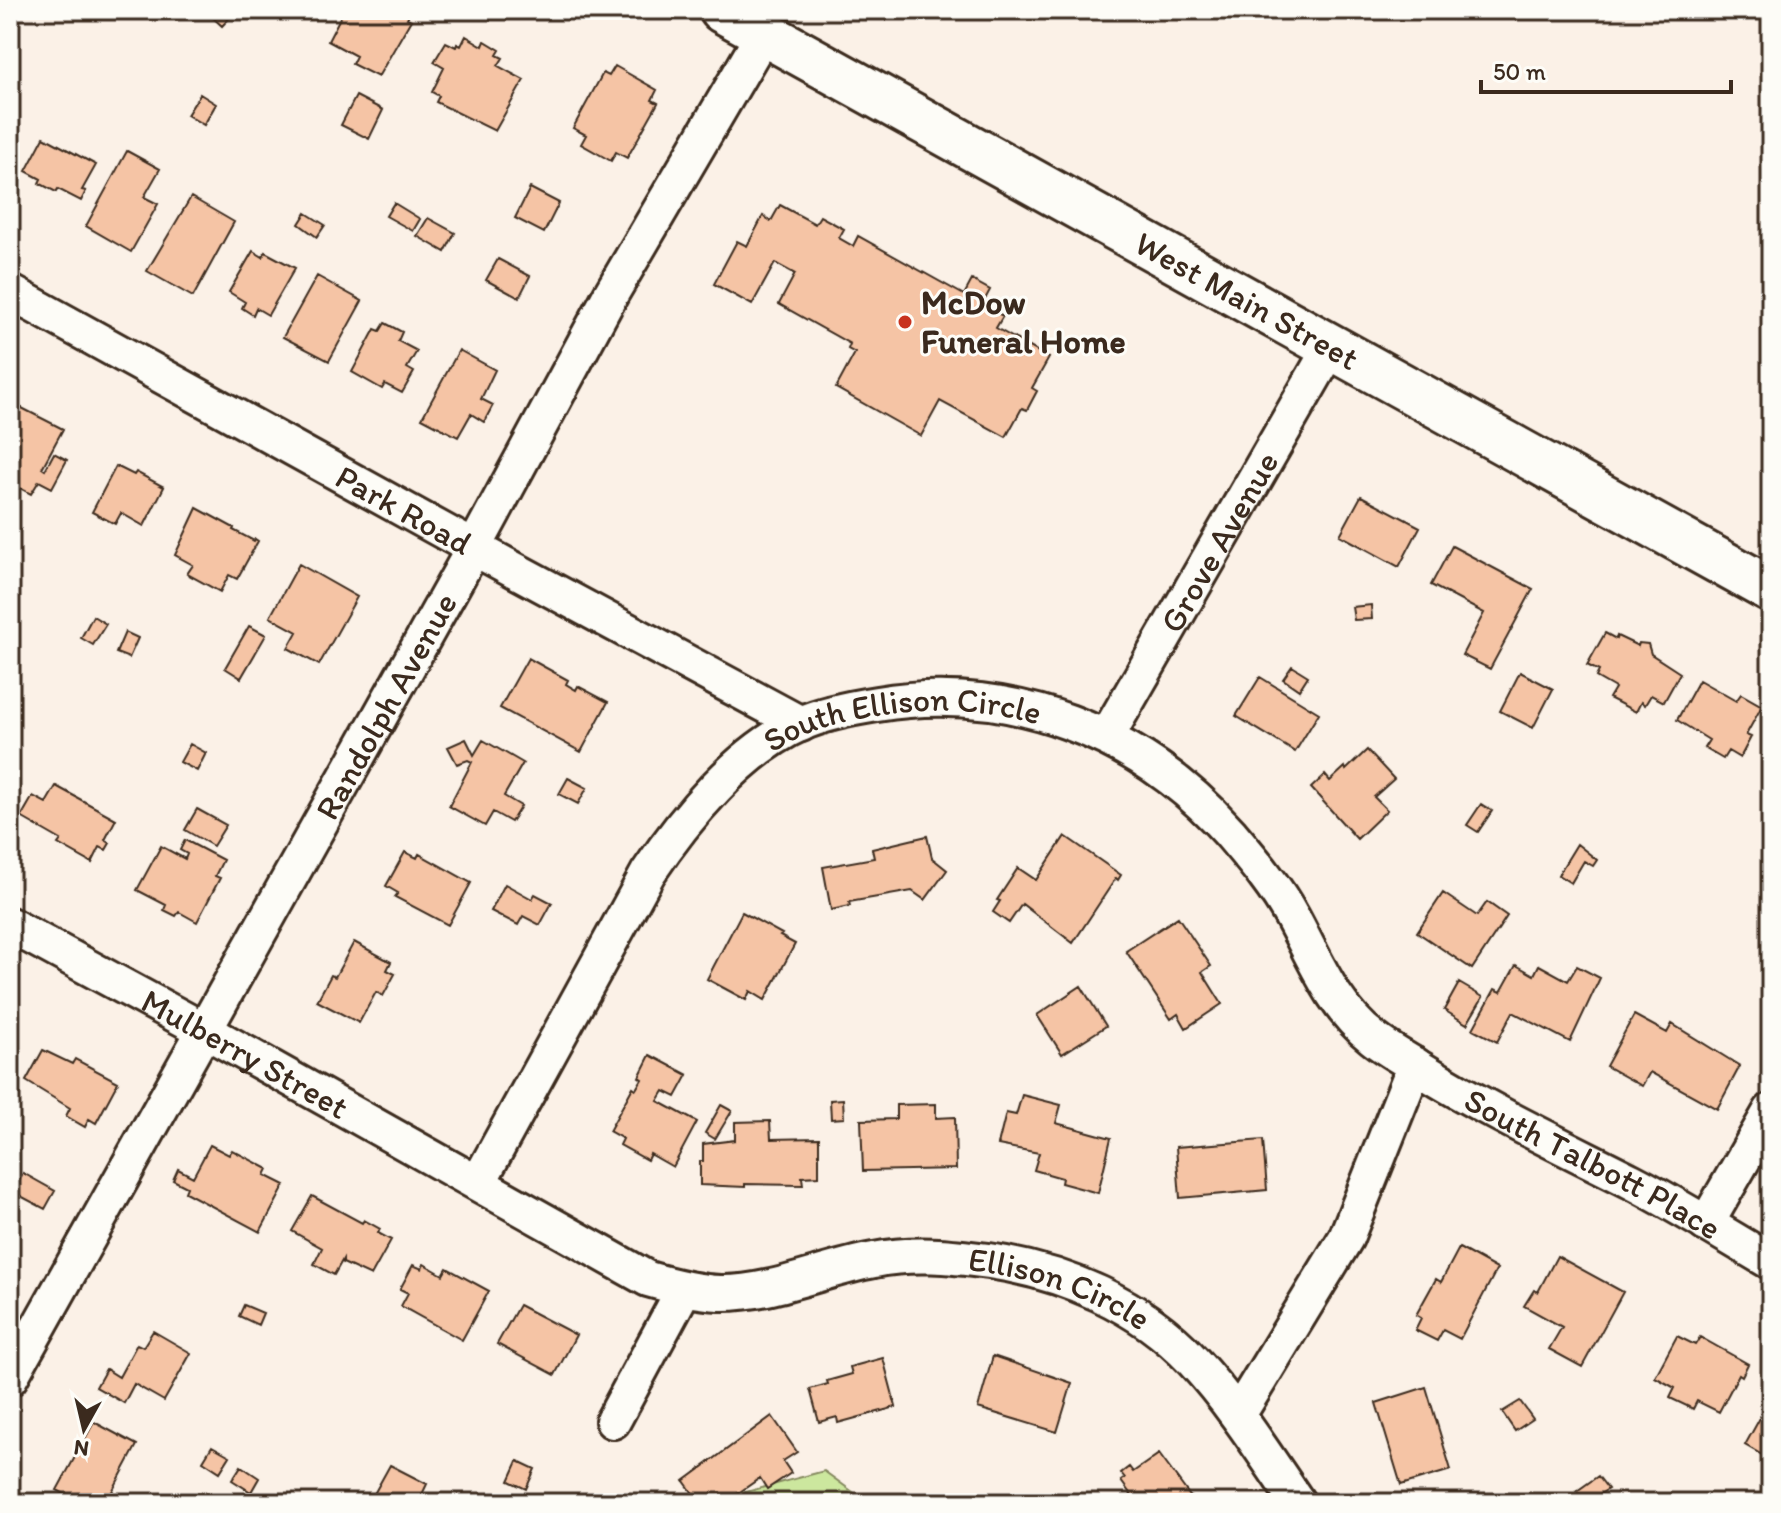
<svg xmlns="http://www.w3.org/2000/svg" width="1781" height="1513" viewBox="0 0 1781 1513" font-family="Itim,sans-serif">
	<style>
		.green { fill: #cce79e; stroke: #84885e; stroke-width: 2 }
		.building { fill: #f5c4a5; stroke: #3b2a1e; stroke-width: 2 }
		.lines { fill: none; stroke-linecap: round; stroke-linejoin: round }
		.street-casing { stroke: #3b2a1e; stroke-width: 40 }
		.primary-casing { stroke: #3b2a1e; stroke-width: 50 }
		.street { stroke: #fdfcf7; stroke-width: 34 }
		.primary { stroke: #fdfcf7; stroke-width: 44 }
		.poi-dot { fill: #c8321e; stroke: #fdfcf7; stroke-width: 3 }
		.labels { text-anchor: middle; dominant-baseline: central; stroke-width: 6; stroke-linejoin: round; paint-order: stroke }
		.street-label { font-size: 34px; fill: #3b2a1e; stroke: #fdfcf7 }
		.poi-label { font-size: 34px; font-weight: bold; fill: #3b2a1e; stroke: #fdfcf7; text-anchor: start }
	</style>
	<rect width="100%" height="100%" fill="#fbf1e7"/>
	<filter id="ink" filterUnits="userSpaceOnUse"><feTurbulence type="fractalNoise" baseFrequency=".0125" numOctaves="2"/><feDisplacementMap in="SourceGraphic" scale="16" xChannelSelector="R" yChannelSelector="G"/><feConvolveMatrix kernelMatrix="1 2 1 2 8 2 1 2 1" color-interpolation-filters="sRGB"/></filter>
	<g filter="url(#ink)">
		<path class="green" d="M824,1471L868,1503H705Z"/>
		<path class="building" d="M216,10H237L222,26L211,16Z
			M344,10H397L409,15L407,18L411,20L378,77L352,64L356,56L328,41Z
			M466,36L483,46L485,41L500,50L497,55L503,58L498,66L524,80L495,131L436,102L439,96L432,92L444,68L434,62L446,42L456,47L457,44L461,46Z
			M615,66L657,90L652,100L658,103L627,158L616,152L611,161L581,144L586,135L573,128L603,73L609,76Z
			M200,94L216,104L204,125L187,115Z
			M356,96L383,110L369,139L341,125Z
			M44,137L96,165L82,190L86,191L81,201L58,189L56,192L39,183L41,179L26,171Z
			M127,151L160,169L144,197L158,204L131,252L86,226Z
			M530,188L559,203L544,233L515,218Z
			M191,197L234,222L193,297L147,271Z
			M394,203L420,219L413,231L386,216Z
			M780,205L815,224L820,216L844,229L839,238L853,246L858,236L964,295L972,280L990,290L982,305L1003,316L996,328L1049,358L1032,388L1037,391L1027,410L1022,408L1006,437L940,401L921,436L836,388L855,353L848,349L850,344L779,304L795,274L775,263L752,305L714,284L737,241L747,246L763,216L771,221Z
			M306,213L325,225L317,237L299,224Z
			M428,218L455,233L445,252L417,236Z
			M253,251L263,257L265,252L295,268L268,315L256,308L253,315L242,308L245,302L229,292Z
			M498,259L530,276L519,298L486,280Z
			M317,276L362,301L329,361L283,337Z
			M385,323L402,332L398,341L417,351L407,368L414,372L402,393L385,384L382,389L352,372L375,329L380,331Z
			M459,350L495,370L481,399L493,405L484,422L471,414L458,437L422,418Z
			M10,402L63,429L42,468L45,470L54,453L67,460L52,488L39,481L31,494L10,483V472L17,458L10,455Z
			M116,466L134,475L136,472L164,487L144,526L121,513L115,524L92,512Z
			M1361,496L1420,527L1399,567L1340,535Z
			M197,508L234,528L233,530L254,541L255,539L258,541L237,579L229,575L220,592L187,574L193,565L175,555Z
			M1452,546L1533,589L1490,669L1462,655L1484,613L1431,585Z
			M299,564L357,597L319,665L288,648L297,632L270,617Z
			M1371,605L1372,619L1354,620L1352,607Z
			M93,616L106,624L93,645L81,638Z
			M249,626L266,635L241,678L225,668Z
			M125,632L138,638L129,658L116,653Z
			M1605,633L1616,639L1617,636L1638,646L1639,643L1648,644L1651,654L1680,673L1664,702L1651,695L1645,705L1641,702L1636,712L1609,698L1615,688L1596,677L1599,671L1587,665Z
			M528,658L568,680L566,684L576,690L578,686L608,702L581,752L500,708Z
			M1292,666L1308,676L1299,690L1283,679Z
			M1520,672L1553,689L1533,728L1500,711Z
			M1260,677L1319,713L1295,752L1236,716Z
			M1699,680L1736,701L1741,694L1762,706L1746,735L1751,737L1740,758L1728,751L1723,759L1704,748L1709,740L1677,720Z
			M466,739L474,755L483,740L523,763L504,796L521,806L511,822L493,812L485,826L449,806L472,762L468,760L457,764L448,747Z
			M190,744L206,753L197,771L180,762Z
			M1367,750L1394,779L1374,797L1387,810L1357,839L1311,788L1325,775L1330,781L1345,767L1346,770Z
			M568,778L587,788L578,804L559,794Z
			M56,786L116,819L105,840L110,843L106,850L100,847L92,863L58,844L61,840L21,817L33,796L46,803Z
			M1481,804L1492,811L1478,832L1467,825Z
			M197,809L226,825L213,846L185,830Z
			M927,836L932,858L947,870L925,900L912,891L849,902L850,906L831,910L823,867L874,858L872,849Z
			M1065,836L1121,875L1118,880L1116,878L1073,943L1022,904L1009,923L993,912L1000,901L997,900L1018,868L1036,880Z
			M185,840L223,860L215,876L220,878L197,922L179,912L176,916L164,910L166,905L137,890L161,846L185,859L187,854L180,850Z
			M1577,844L1597,860L1593,866L1584,861L1571,883L1558,875Z
			M405,852L417,858L419,854L471,883L448,925L395,897L398,893L386,886Z
			M505,884L532,899L535,894L552,903L540,925L523,916L518,925L491,911Z
			M1443,893L1477,916L1487,902L1507,916L1472,969L1417,932Z
			M742,912L782,934L780,936L795,944L765,1000L750,991L746,1000L707,979Z
			M1178,917L1211,966L1202,972L1222,1004L1186,1028L1178,1014L1171,1019L1126,951Z
			M354,942L391,962L387,970L395,974L383,996L376,992L359,1023L317,1001L331,975L335,977Z
			M1516,965L1534,975L1539,965L1568,981L1577,966L1600,978L1570,1042L1513,1012L1497,1042L1473,1029L1495,989L1501,992Z
			M1459,983L1483,997L1467,1024L1444,1010Z
			M1081,986L1106,1026L1062,1054L1037,1015Z
			M1634,1015L1667,1033L1672,1024L1740,1066L1717,1109L1650,1072L1642,1086L1606,1066Z
			M43,1050L72,1064L75,1059L118,1082L96,1123L89,1119L85,1127L66,1116L70,1108L26,1081Z
			M650,1055L688,1075L676,1097L664,1091L658,1101L697,1122L673,1167L650,1154L647,1160L620,1145L623,1139L609,1131L633,1087L636,1089L642,1079L639,1077Z
			M1022,1095L1061,1105L1056,1123L1111,1138L1098,1193L1061,1183L1062,1178L1034,1170L1039,1153L998,1145L1006,1113L1016,1115Z
			M843,1099L844,1118L831,1119L830,1100Z
			M936,1104V1118L955,1117L956,1169L863,1171L861,1120L896,1119V1105Z
			M721,1105L732,1111L715,1139L705,1133Z
			M770,1121L771,1139L819,1138V1176L802,1177L803,1185L745,1184V1187L700,1185V1161H703V1144L735,1140V1122Z
			M1263,1140L1267,1190L1180,1198L1176,1147Z
			M210,1145L229,1155L232,1150L268,1169L265,1175L285,1185L260,1232L185,1192L187,1187L173,1180L178,1169L193,1177Z
			M23,1173L55,1191L45,1209L13,1192Z
			M312,1196L362,1223L364,1220L380,1229L378,1233L391,1240L371,1276L343,1263V1259L334,1275L314,1264L322,1248L292,1231Z
			M1459,1248L1497,1269L1460,1339L1443,1330L1437,1341L1415,1330L1421,1318L1416,1315L1436,1279L1441,1282Z
			M1557,1256L1623,1292L1582,1367L1549,1349L1562,1327L1524,1306L1534,1290L1538,1292Z
			M424,1264L443,1275L447,1268L489,1291L462,1340L401,1306L408,1293L400,1289L413,1265L422,1269Z
			M244,1305L263,1313L258,1325L239,1316Z
			M519,1305L576,1335L555,1375L497,1344Z
			M153,1331L191,1353L164,1401L134,1384L124,1403L96,1387L106,1369L119,1377L137,1344L143,1347Z
			M1677,1336L1695,1345L1700,1337L1748,1364L1742,1376L1739,1374L1719,1412L1697,1401L1693,1409L1670,1398L1675,1388L1655,1377Z
			M993,1356L1072,1383L1057,1432L978,1408Z
			M883,1358L896,1407L838,1423L837,1417L819,1422L810,1389L828,1384L827,1381L852,1374L850,1367Z
			M1426,1387L1451,1470L1401,1485L1376,1403Z
			M1771,1398V1460L1745,1445Z
			M1520,1401L1533,1419L1515,1431L1502,1412Z
			M772,1416L797,1452L783,1461L791,1473L767,1489L760,1478L724,1503H700L684,1481Z
			M94,1422L137,1445L106,1503H81L57,1490Z
			M212,1446L230,1456L220,1472L203,1461Z
			M1159,1454L1195,1503H1137L1121,1481L1125,1478L1121,1473L1129,1467L1133,1472Z
			M518,1461L535,1469L526,1489L509,1481Z
			M390,1465L427,1484L418,1503H369Z
			M241,1466L259,1478L251,1492L232,1480Z
			M1598,1476L1608,1489L1586,1503L1577,1491Z"/>
		<g class="lines">
			<g class="street-casing">
				<g id="street">
					<path id="s1" d="M10,292L474,548L801,724"/>
					<path id="s2" d="M1107,736L1331,347"/>
					<path id="s3" d="M10,925L204,1030L648,1279C672,1286 695,1292 720,1293C772,1294 823,1269 874,1260C913,1252 951,1256 989,1261C1064,1272 1140,1304 1193,1361C1233,1404 1265,1455 1298,1503"/>
					<path id="s4" d="M478,1183L648,873C684,819 740,750 802,723C825,713 852,708 877,704C1010,682 1140,732 1230,833C1252,859 1276,887 1292,917C1316,961 1333,1007 1373,1038C1388,1050 1405,1059 1421,1069C1488,1111 1560,1145 1631,1181C1679,1206 1725,1235 1771,1262"/>
					<path d="M1706,1224L1771,1111"/>
					<path id="s5" d="M10,1378L474,548L611,294L764,33"/>
					<path d="M1238,1415L1346,1238L1415,1065"/>
					<path d="M613,1421L684,1289"/>
				</g>
			</g>
			<g class="primary-casing">
				<g id="primary">
					<path id="s6" d="M722,10L1771,590"/>
				</g>
			</g>
			<use href="#street" class="street"/>
			<use href="#primary" class="primary"/>
		</g>
	</g>
	<circle class="poi-dot" cx="905" cy="322" r="8"/>
	<g class="labels">
		<g class="street-label">
			<text stroke="none"><textPath href="#s6" startOffset="600">West Main Street</textPath></text>
			<text stroke="none"><textPath href="#s1" startOffset="450">Park Road</textPath></text>
			<text stroke="none"><textPath href="#s2" startOffset="224">Grove Avenue</textPath></text>
			<text stroke="none"><textPath href="#s5" startOffset="770">Randolph Avenue</textPath></text>
			<text stroke="none"><textPath href="#s4" startOffset="672">South Ellison Circle</textPath></text>
			<text stroke="none"><textPath href="#s3" startOffset="268">Mulberry Street</textPath></text>
			<text stroke="none"><textPath href="#s4" startOffset="1546">South Talbott Place</textPath></text>
			<text stroke="none"><textPath href="#s3" startOffset="1152">Ellison Circle</textPath></text>
		</g>
		<g class="poi-label">
			<text x="921" y="302">McDow<tspan x="921" dy="39">Funeral Home</tspan></text>
		</g>
	</g>
	<rect width="1781" height="1513" fill="none" stroke="#fdfcf7" stroke-width="40"/>
	<rect x="20" y="20" width="1741" height="1473" fill="none" stroke="#3b2a1e" stroke-width="3" filter="url(#ink)"/>
	<g transform="translate(84 1429) rotate(188)" stroke="#fdfcf7" stroke-width="6" paint-order="stroke">
	<path d="M0-6L14 30L0 20L-14 30Z" fill="#3b2a1e"/>
	<text y="-12" font-size="22" font-weight="bold" text-anchor="middle" fill="#3b2a1e">N</text>
	</g>
	<path d="M1481 80v12h250v-12" fill="none" stroke="#3b2a1e" stroke-width="4"/>
	<text x="1493" y="80" font-size="24" fill="#3b2a1e" stroke="#fdfcf7" stroke-width="6" paint-order="stroke">50 m</text>
</svg>
